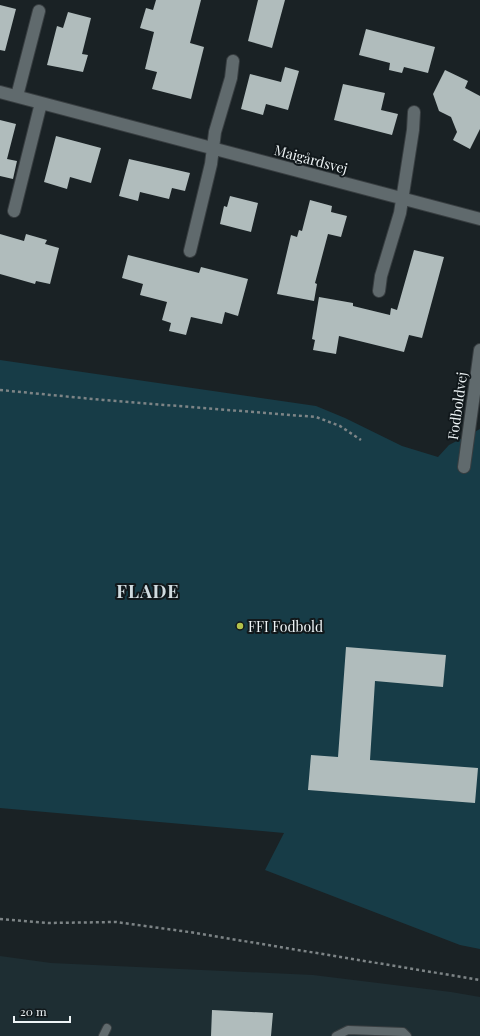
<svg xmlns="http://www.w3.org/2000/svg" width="480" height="1036" viewBox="0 0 480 1036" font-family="'Playfair Display',serif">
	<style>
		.built { fill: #1e2e33 }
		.green { fill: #173c47 }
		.building { fill: #b0bcbc }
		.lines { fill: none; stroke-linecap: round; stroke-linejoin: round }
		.lane-casing { stroke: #383e41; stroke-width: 10 }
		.street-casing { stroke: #383e41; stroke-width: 14 }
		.path { stroke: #7d8486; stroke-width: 2.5; stroke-dasharray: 3 3; stroke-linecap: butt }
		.lane { stroke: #606a6d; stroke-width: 8 }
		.street { stroke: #606a6d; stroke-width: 12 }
		.poi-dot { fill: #b3c24b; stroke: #11181b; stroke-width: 1.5 }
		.labels { text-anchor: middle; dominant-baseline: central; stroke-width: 4; stroke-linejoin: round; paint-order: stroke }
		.street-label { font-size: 14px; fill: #eef4f6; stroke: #11181b }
		.poi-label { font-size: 14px; fill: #eef4f6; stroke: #11181b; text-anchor: start }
		.district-label { font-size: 18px; font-weight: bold; letter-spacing: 1px; fill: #d0dbdf; stroke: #11181b }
	</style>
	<rect width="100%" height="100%" fill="#1a2225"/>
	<path class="built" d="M0,956L51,963L313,975L451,992L480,997V1036H0Z"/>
	<path class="green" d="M0,360L316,406L345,418L402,446L438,457L449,445L480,429V949L460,945L265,870L284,833L0,808Z"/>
	<path class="building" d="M156,0H201L190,43L204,47L191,99L152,89L157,72L145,69L154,32L140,28L146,8L153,10Z
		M258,0H285L272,48L248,41Z
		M0,5L16,9L5,51L0,50Z
		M68,12L91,18L82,54L88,55L83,72L47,65L57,26L63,28Z
		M366,29L435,47L428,73L404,67L402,73L389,70L390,63L359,55Z
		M285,67L299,71L288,110L266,104L263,115L241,109L250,74L281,82Z
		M445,70L468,81L465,88L480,96V129L470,149L453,140L457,132L451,117L439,111L433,94Z
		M343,84L385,93L381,110L398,114L392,135L334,120Z
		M0,120L16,124L7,159L17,161L13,179L0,176Z
		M56,136L101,148L91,183L70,177L67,189L44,182Z
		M129,159L190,173L185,191L172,188L169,199L140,192L138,201L119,196Z
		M230,196L258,203L251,232L220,224L224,206L227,207Z
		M310,200L332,206L331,212L347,216L341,237L328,234L315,283L317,284L314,301L277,294L291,235L297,237L299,230L302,231Z
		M0,234L24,241L26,234L47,240L45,244L59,248L50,284L36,281L35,284L0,274Z
		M414,250L444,257L422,338L409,335L404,352L339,336L336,354L313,350L315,340L312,339L319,297L353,303V306L390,315L391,308L397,310Z
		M128,255L199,273L201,267L248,279L238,316L225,312L222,324L191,317L186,335L169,331L171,323L162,320L167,302L140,295L143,284L122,278Z
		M346,647L446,655L443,687L375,681L370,760L478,768L475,803L308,790L311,755L338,757Z
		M212,1010L273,1013L271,1036H211Z"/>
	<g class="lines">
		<g class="lane-casing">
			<path id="lane" d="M103,1036L107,1028
				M336,1036L348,1030L403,1032L407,1036"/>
		</g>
		<g class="street-casing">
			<path id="street" d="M0,92L480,219
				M17,96L39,11
				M14,211L41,103
				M190,251L211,164L215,132L231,78L233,61
				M379,291L381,276L400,213L413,130L414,112
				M464,467L480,350"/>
		</g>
		<path class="path" d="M0,390L103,400L316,417L340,426L361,440
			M0,919L48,923L116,922L189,932L480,980"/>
		<use href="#lane" class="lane"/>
		<use href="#street" class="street"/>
	</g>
	<circle class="poi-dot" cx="240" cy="626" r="4"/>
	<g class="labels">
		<g class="street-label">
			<text transform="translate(311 159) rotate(15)">Maigårdsvej</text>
			<text transform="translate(457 406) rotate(-82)">Fodboldvej</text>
		</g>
		<g class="poi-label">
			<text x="248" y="626">FFI Fodbold</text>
		</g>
		<g class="district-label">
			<text x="148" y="591">FLADE</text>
		</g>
	</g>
	<path d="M14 1016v6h56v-6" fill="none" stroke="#eef4f6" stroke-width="2"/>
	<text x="20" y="1016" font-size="12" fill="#eef4f6" stroke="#11181b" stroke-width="3" paint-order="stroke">20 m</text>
</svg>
